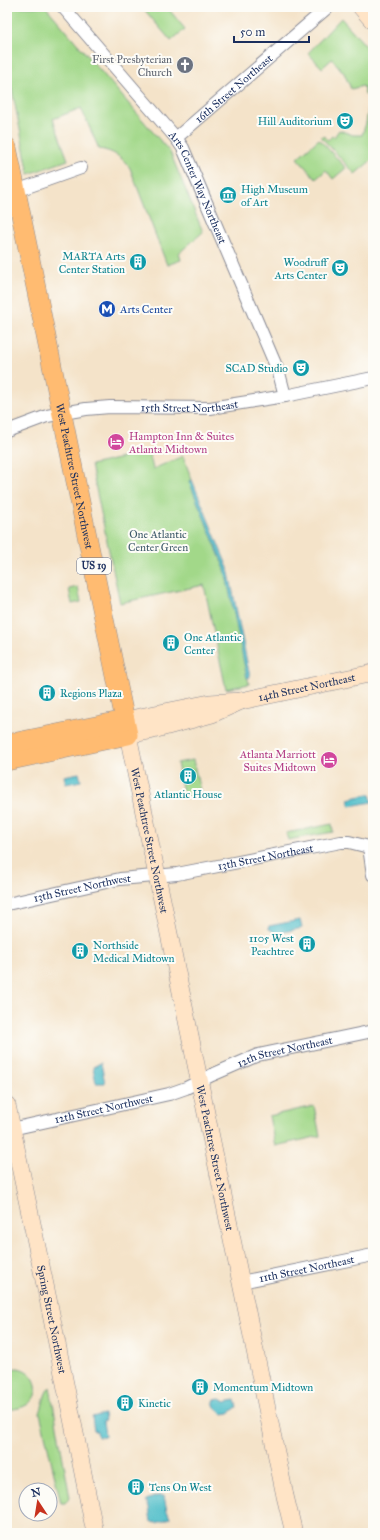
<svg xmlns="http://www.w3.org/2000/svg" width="380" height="1540" viewBox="0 0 380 1540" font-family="'IM FELL Great Primer',serif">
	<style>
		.green { fill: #a2d889; stroke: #5e8474 }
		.water { fill: #50bec9; stroke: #367694 }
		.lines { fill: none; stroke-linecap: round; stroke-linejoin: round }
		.minor-casing { stroke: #888994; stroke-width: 14 }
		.secondary-casing { stroke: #888994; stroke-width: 18 }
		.primary-casing { stroke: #888994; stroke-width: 20 }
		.minor { stroke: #fff; stroke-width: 12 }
		.secondary { stroke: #ffe4c6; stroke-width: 17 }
		.primary { stroke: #ffbb71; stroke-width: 19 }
		.labels { text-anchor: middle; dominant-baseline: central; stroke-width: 4; stroke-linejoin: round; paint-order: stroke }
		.shield { fill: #fdfcf7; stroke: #5f6c8c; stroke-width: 1 }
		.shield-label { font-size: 10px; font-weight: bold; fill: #1b2f5e }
		.worship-label { font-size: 11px; fill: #5b616d; stroke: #fdfcf7; text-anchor: end }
		.street-label { font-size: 11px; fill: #1b2f5e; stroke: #fdfcf7 }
		.culture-label { font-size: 11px; fill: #0d838f; stroke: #fdfcf7; text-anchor: start }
		.transit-label { font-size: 11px; fill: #164399; stroke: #fdfcf7; text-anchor: start }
		.hotel-label { font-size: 11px; fill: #b23c85; stroke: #fdfcf7; text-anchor: start }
		.park-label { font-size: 11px; fill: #3d5969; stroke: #fdfcf7 }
	</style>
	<rect width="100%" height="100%" fill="#fdfcf7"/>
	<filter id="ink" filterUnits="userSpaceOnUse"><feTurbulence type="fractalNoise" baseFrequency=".025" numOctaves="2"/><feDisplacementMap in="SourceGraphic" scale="8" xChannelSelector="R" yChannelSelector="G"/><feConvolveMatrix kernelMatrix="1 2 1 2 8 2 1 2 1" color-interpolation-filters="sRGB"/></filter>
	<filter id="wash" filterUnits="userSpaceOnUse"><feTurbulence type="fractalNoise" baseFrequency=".012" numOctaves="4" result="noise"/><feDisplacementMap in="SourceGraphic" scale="16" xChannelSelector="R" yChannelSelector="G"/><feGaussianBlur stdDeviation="0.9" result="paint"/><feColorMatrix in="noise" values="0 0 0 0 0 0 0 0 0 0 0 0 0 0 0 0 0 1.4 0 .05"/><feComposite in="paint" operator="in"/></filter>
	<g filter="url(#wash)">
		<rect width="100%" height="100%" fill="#f4e3c9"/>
		<path class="green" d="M7,7H46L170,152L203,232L179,253L181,260L167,265L130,168C122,157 113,151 99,149L81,108L53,119L68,160L29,174L7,65Z
			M142,7H167L185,29L171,41Z
			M341,18L373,54V94L365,95L363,86L351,89L344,73L332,59L322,68L308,53Z
			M369,105H373V159L355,174L321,137L323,135L328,140L332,136L334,137L339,130L353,135H362L366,123Z
			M319,139L346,168L333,179L326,170L316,179L297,158Z
			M149,452L153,469L183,456L192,480L189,481L225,569L249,684L226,689L204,585L120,603L91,465Z
			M78,587L81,602L72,604L69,589Z
			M193,760L201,795L184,798L177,763Z
			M332,824L333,832L288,840L286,833Z
			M314,1106L320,1136L275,1146L269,1116Z
			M373,1337V1361L370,1362L366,1338Z
			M18,1368C35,1371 44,1392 28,1404C23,1408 14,1409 7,1410V1369Z
			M50,1387L70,1498L65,1503H61L40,1413C44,1403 43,1395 50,1387Z"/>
		<path class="water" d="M192,480L228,568L250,677L247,678L225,569L189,481Z
			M79,773L81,781L66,784L64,776Z
			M370,794L372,802L350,806L348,799Z
			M300,920L302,928L279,933L278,935L268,928L269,926Z
			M99,1063H101L105,1083H96L93,1067L99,1064Z
			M220,1399L225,1402L235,1400L237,1407L229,1413L222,1414L215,1408L213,1400Z
			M104,1414L105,1420L103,1421L105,1436L98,1437L97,1431H94L92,1417Z
			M157,1496H164L167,1511L170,1518L157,1523L151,1522L149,1507L146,1500Z"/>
	</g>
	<g filter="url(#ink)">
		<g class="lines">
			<g class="minor-casing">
				<g id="minor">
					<path id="s1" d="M63,7L176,138L183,148L279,373L285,396"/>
					<path id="s2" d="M176,138L328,7"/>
					<path d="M10,193L81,168"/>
					<path id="s3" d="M7,431L47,416L86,409L110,407L210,408L285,396L373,378"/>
					<path d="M369,847L373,875"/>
					<path id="s4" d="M7,904L120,879L177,874L341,842H349L369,847L373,846"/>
					<path id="s5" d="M7,1130L169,1094L186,1088L212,1075L258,1055L373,1031"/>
					<path id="s6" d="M241,1282L373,1255"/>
				</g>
			</g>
			<g class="secondary-casing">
				<g id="secondary">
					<path d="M361,7L373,21"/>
					<path id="s7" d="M241,701L212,714L149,731L128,735L285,1496L294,1533"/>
					<path id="s8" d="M125,720L210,703L241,701L373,673"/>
					<path id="s9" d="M7,1105L48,1299L95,1533"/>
				</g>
			</g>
			<g class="primary-casing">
				<g id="primary">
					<path id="s10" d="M7,147L128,735L7,761"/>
					<path d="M7,744L125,720"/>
				</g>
			</g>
			<use href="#minor" class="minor"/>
			<use href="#secondary" class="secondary"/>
			<use href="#primary" class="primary"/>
		</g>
	</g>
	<defs>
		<g id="church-disc" transform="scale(0.9)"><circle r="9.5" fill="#6b7280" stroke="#fdfcf7"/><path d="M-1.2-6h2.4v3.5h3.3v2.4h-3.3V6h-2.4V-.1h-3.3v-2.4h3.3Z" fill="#fff"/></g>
		<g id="theatre-disc" transform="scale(0.9)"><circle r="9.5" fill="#0f9aa8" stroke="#fdfcf7"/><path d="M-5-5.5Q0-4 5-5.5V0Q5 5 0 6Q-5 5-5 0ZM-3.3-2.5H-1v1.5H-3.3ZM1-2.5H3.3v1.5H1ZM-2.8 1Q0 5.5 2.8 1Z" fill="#fff"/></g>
		<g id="museum-disc" transform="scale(0.9)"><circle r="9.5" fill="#0f9aa8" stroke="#fdfcf7"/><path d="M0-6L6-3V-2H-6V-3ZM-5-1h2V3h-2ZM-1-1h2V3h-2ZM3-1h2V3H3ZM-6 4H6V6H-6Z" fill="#fff"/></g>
		<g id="building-disc" transform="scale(0.9)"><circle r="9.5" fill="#0f9aa8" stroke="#fdfcf7"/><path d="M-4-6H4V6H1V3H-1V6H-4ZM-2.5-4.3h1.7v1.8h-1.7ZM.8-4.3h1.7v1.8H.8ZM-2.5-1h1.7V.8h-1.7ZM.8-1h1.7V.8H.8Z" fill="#fff"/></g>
		<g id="metro-disc" transform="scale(0.9)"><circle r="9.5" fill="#1a4fb4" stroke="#fdfcf7"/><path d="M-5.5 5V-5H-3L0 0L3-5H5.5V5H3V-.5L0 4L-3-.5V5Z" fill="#fff"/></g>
		<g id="hotel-disc" transform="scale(0.9)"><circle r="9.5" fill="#d1479c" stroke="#fdfcf7"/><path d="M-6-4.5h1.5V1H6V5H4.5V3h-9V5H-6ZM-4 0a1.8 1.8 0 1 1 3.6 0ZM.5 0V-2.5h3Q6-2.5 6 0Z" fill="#fff"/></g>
	</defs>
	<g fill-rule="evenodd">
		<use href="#church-disc" x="185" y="65"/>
		<use href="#theatre-disc" x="345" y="121"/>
		<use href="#museum-disc" x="228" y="195"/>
		<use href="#building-disc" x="138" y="262"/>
		<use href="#theatre-disc" x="340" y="268"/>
		<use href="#metro-disc" x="107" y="309"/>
		<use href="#theatre-disc" x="301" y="368"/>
		<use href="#hotel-disc" x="116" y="442"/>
		<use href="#building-disc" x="171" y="643"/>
		<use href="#building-disc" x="47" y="693"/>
		<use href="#hotel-disc" x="329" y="760"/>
		<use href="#building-disc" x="188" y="776"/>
		<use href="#building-disc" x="307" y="944"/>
		<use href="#building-disc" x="80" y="951"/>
		<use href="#building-disc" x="200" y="1387"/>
		<use href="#building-disc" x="125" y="1403"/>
		<use href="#building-disc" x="136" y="1487"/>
	</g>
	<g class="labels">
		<rect class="shield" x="77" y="558" width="34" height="16" rx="3"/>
		<g class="shield-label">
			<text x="94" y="566">US 19</text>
		</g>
		<g class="worship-label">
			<text x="172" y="59">First Presbyterian<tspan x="172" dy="13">Church</tspan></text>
		</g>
		<g class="street-label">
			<text stroke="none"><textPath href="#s2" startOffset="76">16th Street Northeast</textPath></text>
			<text stroke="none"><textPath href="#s1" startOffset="227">Arts Center Way Northeast</textPath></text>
			<text stroke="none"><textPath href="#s3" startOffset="186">15th Street Northeast</textPath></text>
			<text stroke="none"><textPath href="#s10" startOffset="336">West Peachtree Street Northwest</textPath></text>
			<text stroke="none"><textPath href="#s8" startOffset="185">14th Street Northeast</textPath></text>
			<text stroke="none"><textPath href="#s7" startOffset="226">West Peachtree Street Northwest</textPath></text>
			<text stroke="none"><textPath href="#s4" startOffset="263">13th Street Northeast</textPath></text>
			<text stroke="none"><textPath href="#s4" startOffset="77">13th Street Northwest</textPath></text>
			<text stroke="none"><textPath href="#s5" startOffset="290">12th Street Northeast</textPath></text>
			<text stroke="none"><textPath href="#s5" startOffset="99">12th Street Northwest</textPath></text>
			<text stroke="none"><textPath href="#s7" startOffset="550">West Peachtree Street Northwest</textPath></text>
			<text stroke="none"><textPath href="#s6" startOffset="67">11th Street Northeast</textPath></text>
			<text stroke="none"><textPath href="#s9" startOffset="219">Spring Street Northwest</textPath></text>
		</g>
		<g class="culture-label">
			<text x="332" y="121" text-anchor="end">Hill Auditorium</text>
			<text x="241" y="189">High Museum<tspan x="241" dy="13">of Art</tspan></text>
			<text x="125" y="256" text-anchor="end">MARTA Arts<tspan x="125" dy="13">Center Station</tspan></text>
			<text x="327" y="262" text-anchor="end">Woodruff<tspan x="327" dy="13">Arts Center</tspan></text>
			<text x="288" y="368" text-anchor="end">SCAD Studio</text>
			<text x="184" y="637">One Atlantic<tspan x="184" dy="13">Center</tspan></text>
			<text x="60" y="693">Regions Plaza</text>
			<text x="188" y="794" text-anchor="middle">Atlantic House</text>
			<text x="294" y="938" text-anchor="end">1105 West<tspan x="294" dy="13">Peachtree</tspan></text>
			<text x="93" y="945">Northside<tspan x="93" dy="13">Medical Midtown</tspan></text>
			<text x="213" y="1387">Momentum Midtown</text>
			<text x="138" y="1403">Kinetic</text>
			<text x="149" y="1487">Tens On West</text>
		</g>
		<g class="transit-label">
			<text x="120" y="309">Arts Center</text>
		</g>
		<g class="hotel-label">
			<text x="129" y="436">Hampton Inn &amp; Suites<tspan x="129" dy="13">Atlanta Midtown</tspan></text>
			<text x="316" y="754" text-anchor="end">Atlanta Marriott<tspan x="316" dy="13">Suites Midtown</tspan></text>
		</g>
		<g class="park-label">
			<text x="158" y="534">One Atlantic<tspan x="158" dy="13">Center Green</tspan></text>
		</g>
	</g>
	<rect width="380" height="1540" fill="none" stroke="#fdfcf7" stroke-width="24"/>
	<g transform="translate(38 1502) rotate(348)"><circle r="19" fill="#fdfcf7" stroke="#a3aaba"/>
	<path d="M0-3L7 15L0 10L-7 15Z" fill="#c8321e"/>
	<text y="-6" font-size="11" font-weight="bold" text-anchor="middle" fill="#1b2f5e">N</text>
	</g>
	<path d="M234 36v6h75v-6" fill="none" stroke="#1b2f5e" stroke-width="2"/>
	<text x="240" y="36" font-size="12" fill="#1b2f5e" stroke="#fdfcf7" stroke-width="3" paint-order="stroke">50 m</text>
</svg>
